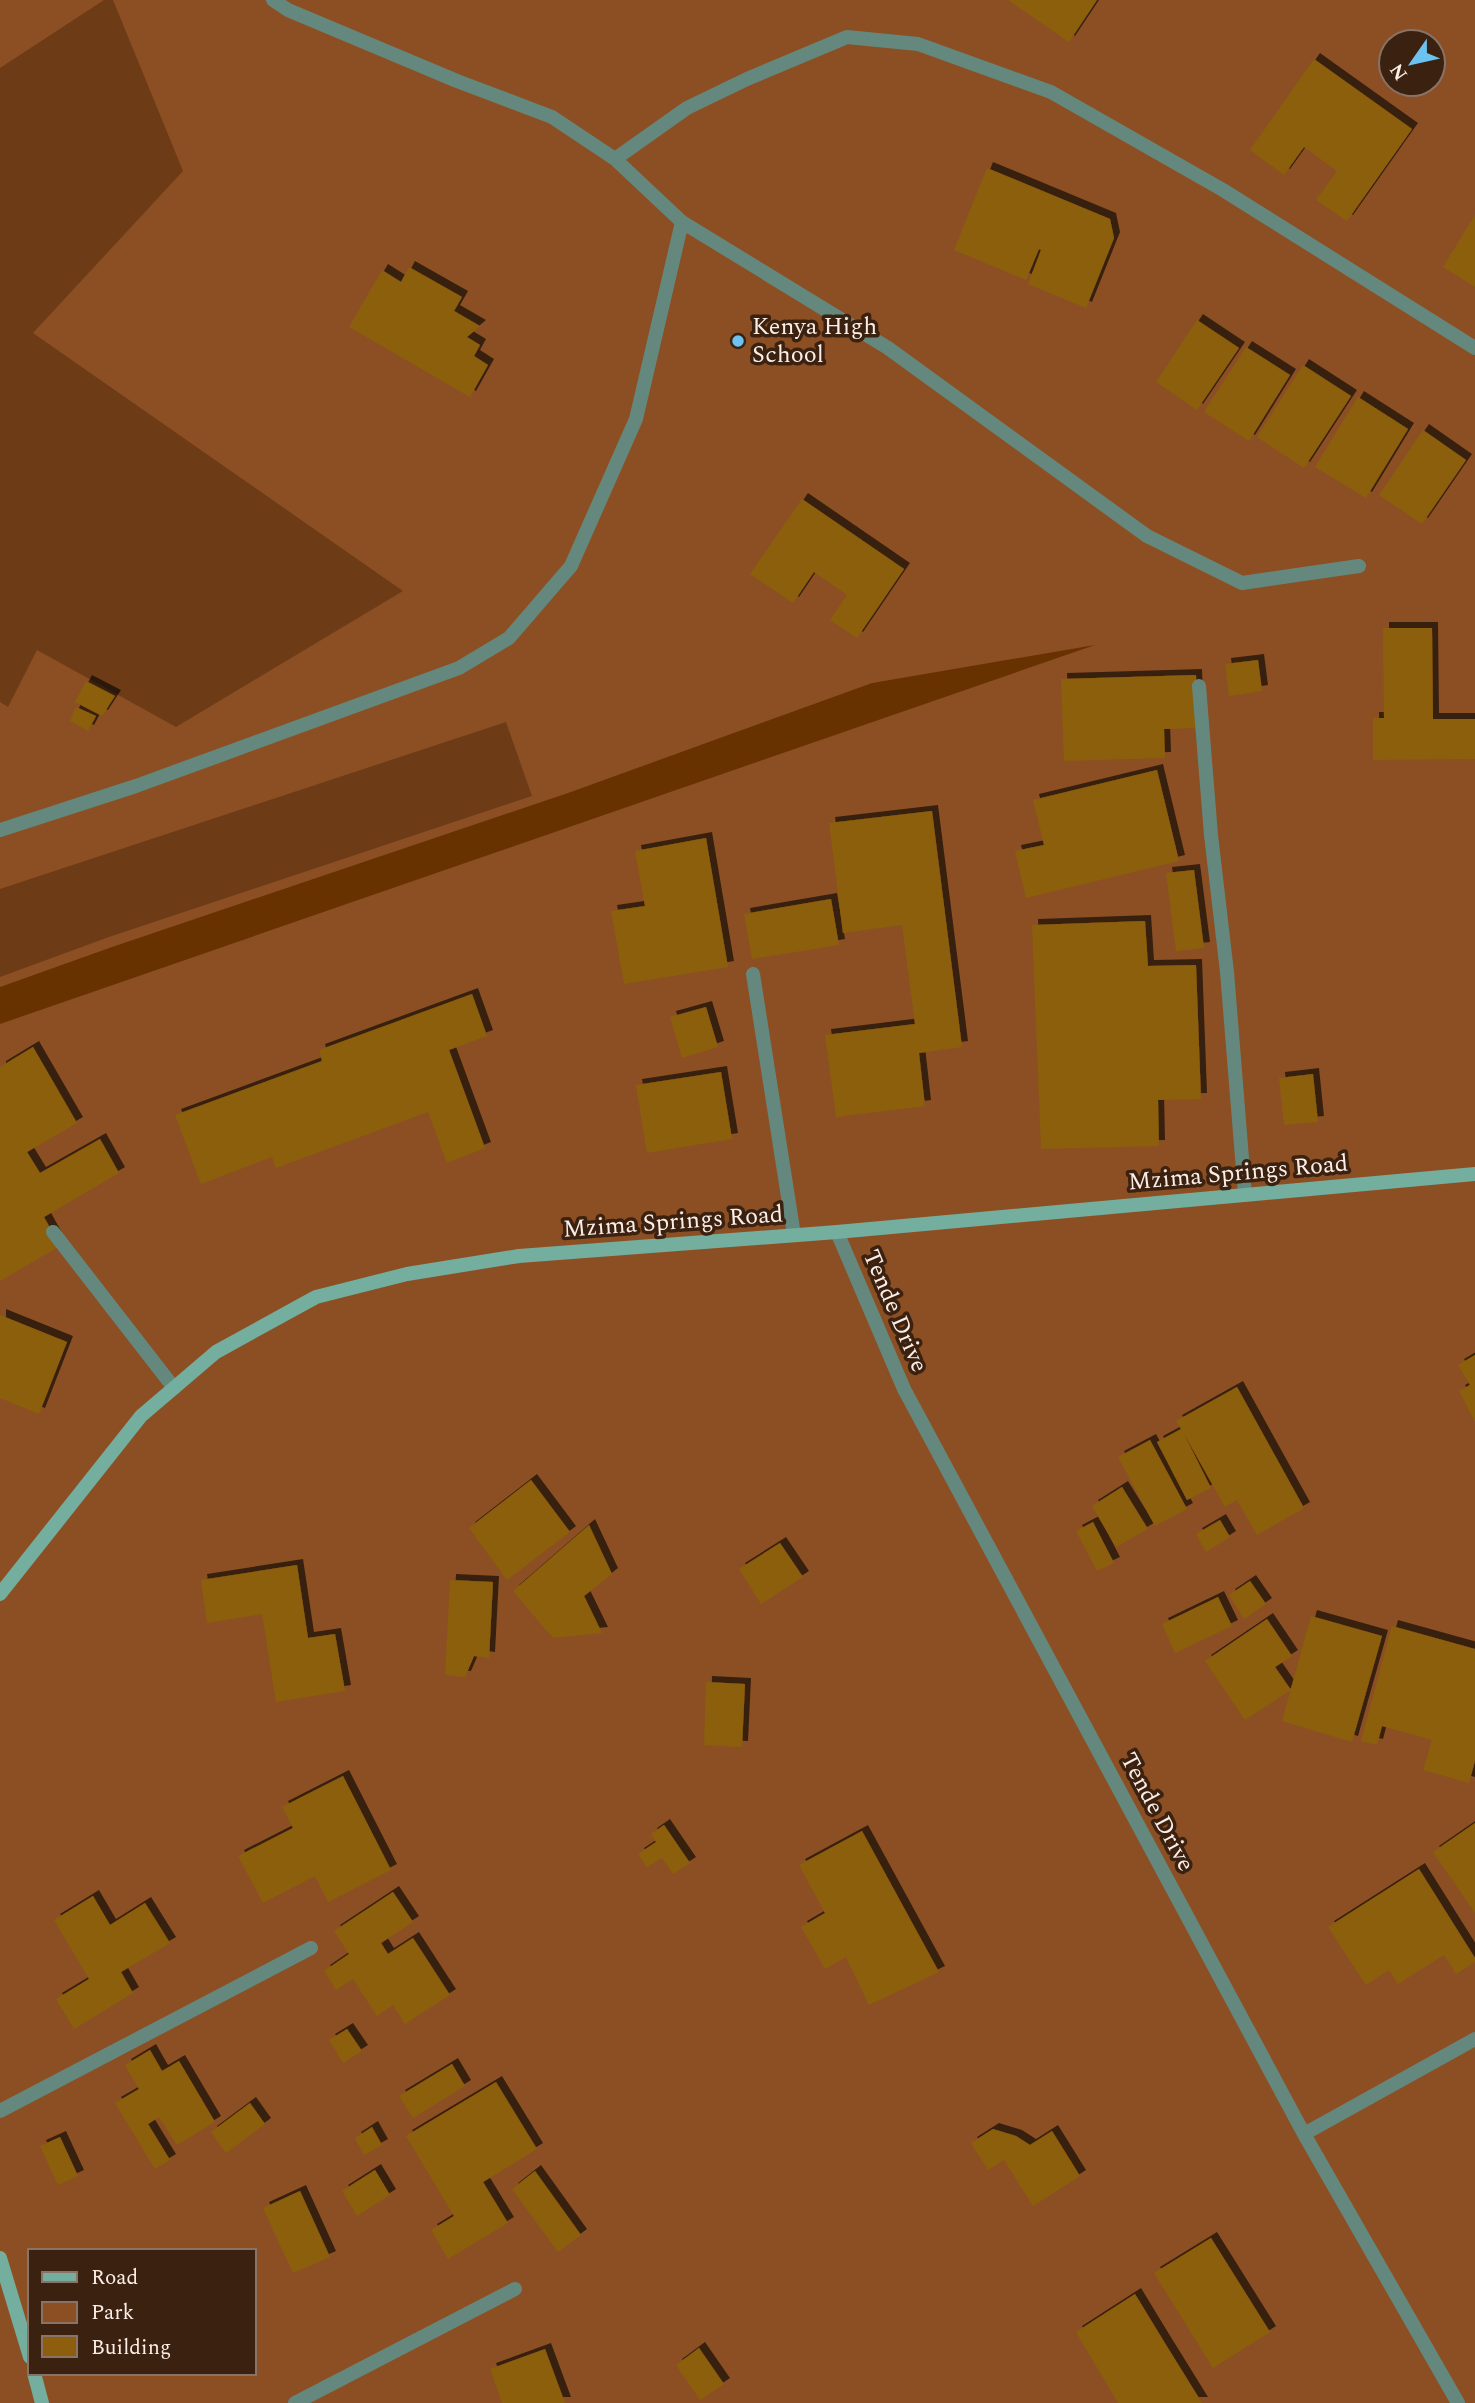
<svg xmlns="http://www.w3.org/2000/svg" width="1475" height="2403" viewBox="0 0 1475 2403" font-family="Spectral,serif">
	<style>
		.built { fill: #6d3c17; fill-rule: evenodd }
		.green { fill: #8c4f23; fill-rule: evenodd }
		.building { fill: #8c5e0d; filter: url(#shadow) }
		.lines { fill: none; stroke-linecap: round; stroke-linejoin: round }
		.lane { stroke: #64887d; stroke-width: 14 }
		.street { stroke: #64887d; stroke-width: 14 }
		.secondary { stroke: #74ae9e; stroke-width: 14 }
		.poi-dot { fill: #6cc3f2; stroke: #3b2110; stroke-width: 2.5 }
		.labels { text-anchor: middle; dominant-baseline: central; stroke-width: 7; stroke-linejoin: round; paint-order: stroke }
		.poi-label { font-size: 24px; fill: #fceee6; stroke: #3b2110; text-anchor: start }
		.street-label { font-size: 24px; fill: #fceee6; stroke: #3b2110 }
	</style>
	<defs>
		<filter id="shadow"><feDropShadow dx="6" dy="-6" stdDeviation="0" flood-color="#0009"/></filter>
	</defs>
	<rect width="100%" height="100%" fill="#683100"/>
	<path class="built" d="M0,0H1475L1198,627L872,683L568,793L112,947L0,987ZM1391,42H1433V84H1391Z"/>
	<path class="green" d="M0,0H104L0,68Z
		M113,0H1475V2403H0V1024L1095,645L872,683L568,793L112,947L0,987V977L109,937L532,796L506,722L0,889V702L8,707L37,650L176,727L403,591L33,333L183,171ZM1391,42H1433V84H1391ZM30,2251H254V2373H30Z"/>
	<path class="building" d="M1008,0H1097L1069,42Z
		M1314,59L1412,129L1347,221L1316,200L1337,171L1304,147L1284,175L1250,150Z
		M987,168L1110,219L1114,238L1086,308L1028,284L1041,250L1039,249L1026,280L954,250Z
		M1475,215V287L1443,267Z
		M409,267L462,297L454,311L480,326L467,337L480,345L474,356L488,365L470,397L349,327L382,270L401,282Z
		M1197,320L1239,348L1197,410L1156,382Z
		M1246,347L1290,375L1249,441L1204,412Z
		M1303,365L1351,396L1304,468L1257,437Z
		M1358,397L1408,429L1366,498L1315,467Z
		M1423,430L1466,460L1422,524L1379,495Z
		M802,499L904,569L857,638L830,620L847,595L814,572L793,603L750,574Z
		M1383,628H1432L1433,719H1475V759L1373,760V718H1384Z
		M1258,660L1262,691L1229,696L1225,664Z
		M1196,675L1198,728L1164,729L1165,758L1064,761L1061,679Z
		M86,681L115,696L102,716L75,702Z
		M76,707L96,716L88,731L70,721Z
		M1157,770L1179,861L1026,898L1015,851L1044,845L1033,800Z
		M932,811L962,1047L919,1053L925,1106L836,1117L825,1035L915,1024L902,925L843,933L829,823Z
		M706,838L728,967L624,984L611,911L645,906L635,851Z
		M1194,870L1204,948L1176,951L1166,873Z
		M831,899L839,945L752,959L744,914Z
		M1145,921L1148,966L1196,965L1201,1099L1158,1100L1159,1146L1041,1149L1032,925Z
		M472,994L487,1036L449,1050L485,1148L447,1163L428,1112L276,1168L272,1157L201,1184L175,1115L322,1061L319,1050Z
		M706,1007L718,1047L682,1058L670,1017Z
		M33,1047L77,1123L27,1152L40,1173L100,1139L119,1173L44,1217L60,1246L0,1281V1067Z
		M721,1072L732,1139L647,1153L636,1085Z
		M1313,1074L1318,1122L1284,1125L1279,1078Z
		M0,1315L67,1342L39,1414L0,1398Z
		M1475,1355V1422L1459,1391L1470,1385L1458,1365Z
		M1237,1387L1304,1508L1257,1535L1237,1500L1225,1507L1184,1434L1211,1488L1187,1500L1157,1442L1181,1429L1176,1421Z
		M1150,1440L1187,1509L1155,1526L1118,1457Z
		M531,1480L570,1532L507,1580L469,1528Z
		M1122,1487L1148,1529L1116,1547L1092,1506Z
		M1220,1520L1230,1537L1206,1552L1196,1534Z
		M1093,1522L1114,1563L1097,1571L1076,1531Z
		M589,1525L612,1574L584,1596L602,1633L553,1638L513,1591Z
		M780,1543L803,1577L761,1604L739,1569Z
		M297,1565L308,1638L335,1634L345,1691L276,1702L262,1614L207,1623L201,1580Z
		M450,1580L493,1582L489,1658L474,1656L465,1677L445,1675Z
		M1250,1581L1266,1604L1244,1619L1229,1595Z
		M1218,1597L1232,1626L1175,1653L1162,1624Z
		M1311,1616L1382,1636L1352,1742L1282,1721Z
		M1267,1619L1292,1656L1275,1667L1291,1690L1245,1720L1205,1661Z
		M1392,1626L1475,1649V1761L1469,1783L1423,1770L1432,1740L1382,1726L1377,1745L1361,1741Z
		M706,1682L745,1684L742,1747L704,1745Z
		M343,1776L391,1870L328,1902L315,1876L263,1903L238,1856L293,1828L282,1807Z
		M1475,1823V1913L1433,1852Z
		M664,1825L690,1863L673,1874L662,1858L647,1867L638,1854L656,1842L651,1834Z
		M862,1831L939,1972L869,2005L846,1957L825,1969L801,1927L825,1913L799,1865Z
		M1419,1869L1475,1958V1962L1456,1974L1444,1955L1398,1984L1389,1970L1366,1985L1328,1927Z
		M393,1892L413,1922L381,1943L388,1954L413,1938L450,1995L405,2024L393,2005L377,2016L353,1979L336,1990L324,1971L349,1954L334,1931Z
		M93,1896L110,1925L145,1903L170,1943L121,1972L133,1993L74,2029L56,1999L89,1979L54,1920Z
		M347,2029L362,2051L343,2063L329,2040Z
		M150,2050L162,2071L179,2061L215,2122L177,2145L159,2117L148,2124L170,2160L155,2169L115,2103L139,2089L125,2065Z
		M452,2064L465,2086L413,2118L399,2096Z
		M496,2082L537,2149L483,2182L508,2223L448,2259L431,2230L454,2216L406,2136Z
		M250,2103L265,2124L226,2153L211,2132Z
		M372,2127L382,2145L364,2155L355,2138Z
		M993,2129L1016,2136L1030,2145L1052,2131L1080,2176L1033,2206L1004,2160L988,2170L971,2143Z
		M60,2137L78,2176L58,2185L40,2146Z
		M375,2170L390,2195L357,2216L342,2191Z
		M535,2171L581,2235L558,2252L512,2189Z
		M300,2191L330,2257L293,2273L263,2208Z
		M1211,2238L1270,2332L1213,2368L1154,2273Z
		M1135,2294L1163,2340L1202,2403H1118L1076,2332Z
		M699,2348L724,2384L700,2400L676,2365Z
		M545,2349L565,2403H502L490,2369Z"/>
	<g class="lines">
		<path class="lane" d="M273,0L288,10L457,81L552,117L615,159L687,108L747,79L847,37L918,44L1051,92L1223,190L1475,348
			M615,159L682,222L888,348L1147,536L1242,583L1359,566
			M0,830L136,786L459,668L509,638L571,566L636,419L682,222
			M53,1232L174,1388
			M0,2111L311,1948
			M295,2403L515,2289"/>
		<path class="street" d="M1199,686L1211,835L1227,972L1245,1195
			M753,974L794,1235
			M837,1232L904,1389L1304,2134L1458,2403
			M1304,2134L1475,2039"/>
		<path class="secondary" d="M0,1594L141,1416L216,1352L316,1297L407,1274L519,1256L837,1232L1475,1174
			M0,2258L30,2357
			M34,2373L42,2403"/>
	</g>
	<circle class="poi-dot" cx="738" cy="341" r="7"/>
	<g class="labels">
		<g class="poi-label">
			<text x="752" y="327">Kenya High<tspan x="752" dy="28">School</tspan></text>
		</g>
		<g class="street-label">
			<text transform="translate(1238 1173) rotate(-5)">Mzima Springs Road</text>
			<text transform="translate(673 1222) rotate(-4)">Mzima Springs Road</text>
			<text transform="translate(895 1311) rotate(67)">Tende Drive</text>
			<text transform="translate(1157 1812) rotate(62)">Tende Drive</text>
		</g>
	</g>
	<rect x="28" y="2249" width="228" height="126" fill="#3b2110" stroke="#887366" stroke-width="2"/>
	<rect x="42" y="2272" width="35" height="10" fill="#74ae9e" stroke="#887366" stroke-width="2"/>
	<text x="91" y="2284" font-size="21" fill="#fceee6">Road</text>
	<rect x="42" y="2302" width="35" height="21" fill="#8c4f23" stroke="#887366" stroke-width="2"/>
	<text x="91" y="2319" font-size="21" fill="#fceee6">Park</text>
	<rect x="42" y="2336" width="35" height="21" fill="#8c5e0d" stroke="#887366" stroke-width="2"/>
	<text x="91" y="2354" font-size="21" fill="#fceee6">Building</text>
	<g transform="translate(1412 63) rotate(236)"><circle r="33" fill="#3b2110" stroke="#887366" stroke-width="2"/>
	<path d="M0-5L12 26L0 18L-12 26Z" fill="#6cc3f2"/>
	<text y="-10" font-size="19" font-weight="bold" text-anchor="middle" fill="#fceee6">N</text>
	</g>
</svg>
